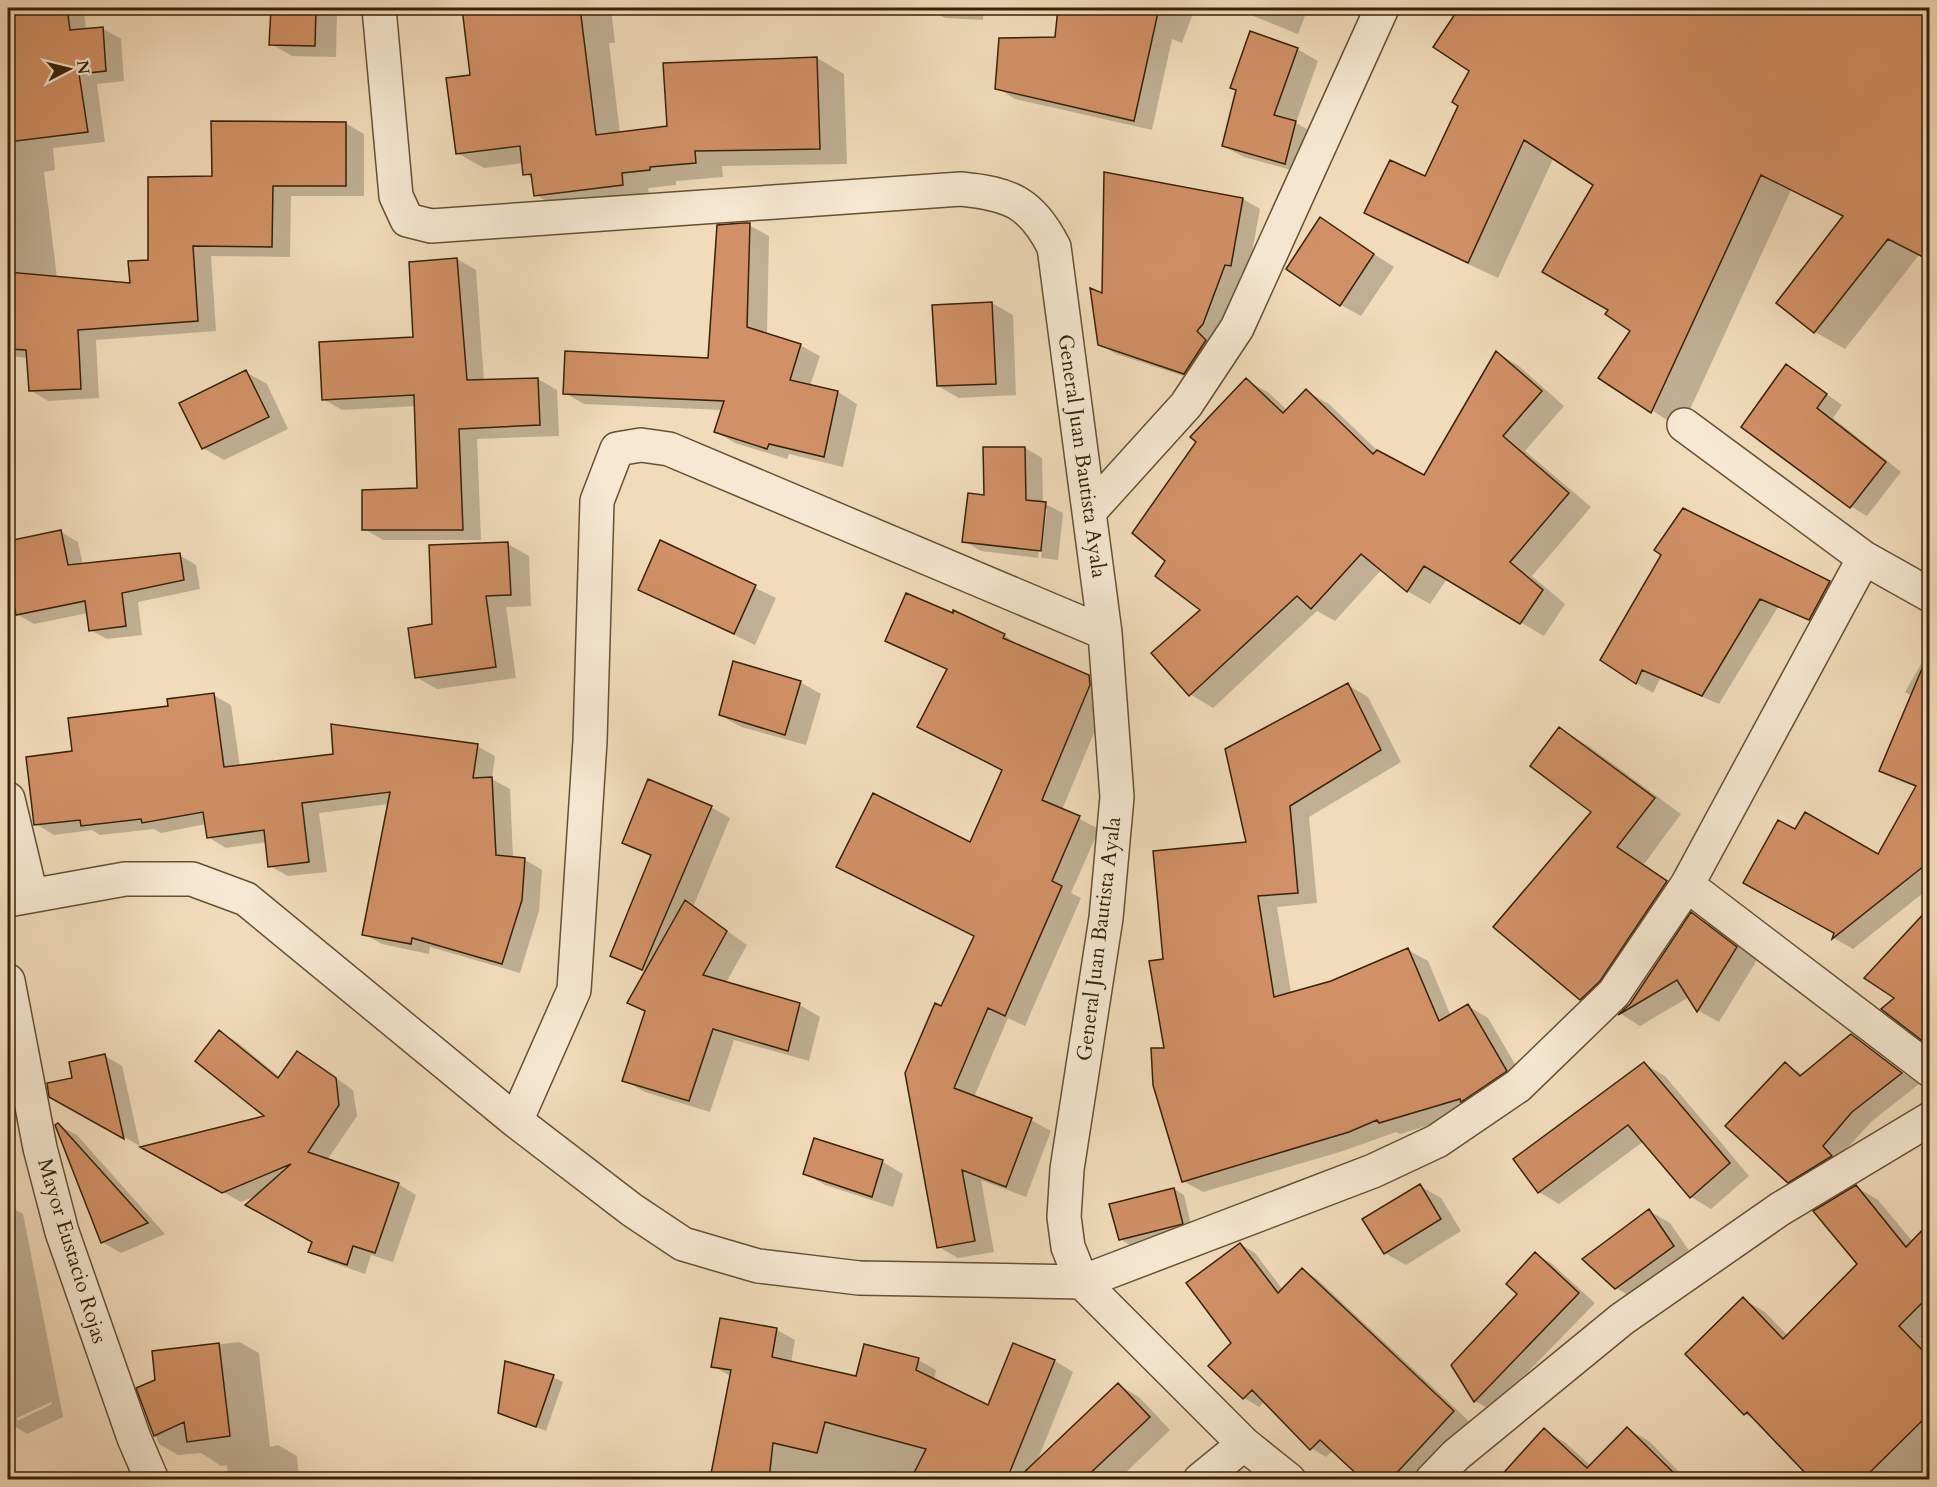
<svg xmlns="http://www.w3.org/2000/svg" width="1937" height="1487" viewBox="0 0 1937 1487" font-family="Cardo,serif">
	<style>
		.shadow { fill: #0003; fill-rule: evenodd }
		.building { fill: #d19065; stroke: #382208; stroke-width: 1.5 }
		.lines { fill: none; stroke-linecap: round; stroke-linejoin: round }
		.minor-casing { stroke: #665034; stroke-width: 36 }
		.minor { stroke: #f6e8d2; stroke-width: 33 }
		.labels { text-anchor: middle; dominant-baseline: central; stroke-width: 5; stroke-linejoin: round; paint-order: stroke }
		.street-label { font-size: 21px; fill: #382208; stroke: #f6e8d2 }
	</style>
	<rect width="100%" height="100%" fill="#f1dbba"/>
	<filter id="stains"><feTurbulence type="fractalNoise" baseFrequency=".00333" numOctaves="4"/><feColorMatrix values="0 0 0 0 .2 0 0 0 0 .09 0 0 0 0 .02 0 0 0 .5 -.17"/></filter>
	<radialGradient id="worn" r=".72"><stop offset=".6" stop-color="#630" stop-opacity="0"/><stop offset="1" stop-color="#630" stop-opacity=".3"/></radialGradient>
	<path class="shadow" d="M8,8H84L86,30L102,28L121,39L124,81L97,84L105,142L53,148L55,170L44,172L57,278L131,285L213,178L345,123L364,134V196H291L290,257L211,256L216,331L96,340L99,398L48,401L30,390L28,358L8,356Z
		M272,8H337L336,57L292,56L271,44Z
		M464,8H611L615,43H609L620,133L669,127L817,58L844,74L847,164L722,166L723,177L676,181V185L648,188L650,200L562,210L536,195L534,179L525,174L523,163L484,168L457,153L472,77Z
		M885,8H984L983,20L945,18L936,13L897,15Z
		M1059,8H1195L1182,43L1172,39L1152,130L1015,99L997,88L1056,38Z
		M1233,8H1308L1298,34Z
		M1490,8H1768L1779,14L1783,8H1930V260L1919,255L1845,349L1815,332L1778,302L1844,217L1791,190L1681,429L1600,377L1632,331L1610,309L1595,184L1554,157L1498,278L1396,230L1366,213L1426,178L1460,105L1482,23Z
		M1297,49L1318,61L1296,123L1316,134L1306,174L1244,157L1223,146Z
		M1106,174L1243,199L1260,209L1248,274L1242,273L1202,382L1116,354L1099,344L1104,295Z
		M1320,219L1394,267L1361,316L1341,305Z
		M749,225L769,236L767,334L800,345L820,356L810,386L838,392L857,404L843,467L789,454L787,459L735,443L716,432L723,410L584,404L565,393L710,359Z
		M457,259L476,270L484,381L538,379L557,390L559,436L477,439L481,540H383L364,529L418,490L416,406L342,410L323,399L415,339Z
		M992,303L1013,315L1016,395L959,398L938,386Z
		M1497,353L1519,366L1564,406L1525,451L1591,507L1532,576L1565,604L1544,636L1447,579L1430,604L1407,591L1382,569L1335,621L1317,611L1213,708L1190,694L1203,609L1167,561L1246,380L1269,393L1288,411L1306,391L1329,404L1380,453L1425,477Z
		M1786,366L1842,405L1833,418L1901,472L1867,516L1850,506Z
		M246,372L267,384L288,429L224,460L203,448Z
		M1025,448L1042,458L1043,503L1063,513L1058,560L1041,558L1047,509H1044L1038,558L981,551L964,541L986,496L985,449Z
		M1684,510L1846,592L1827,628L1778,607L1719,704L1660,679L1653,693L1636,683L1663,554Z
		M61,532L78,542L83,565L179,555L196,565L200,589L138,602L142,635L107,639L90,630L88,613L34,624L17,614L8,569V543Z
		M661,542L776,598L755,645L640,589Z
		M508,544L529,556L531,606L506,607L516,678L437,689L416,677L433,625Z
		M1004,635L1023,648L1109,688V697L1062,810L1099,829L1071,893L1081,898L1025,1026L1008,1018L974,1097L1031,1120L1051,1131L1026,1197L981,1180L994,1252L958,1258L939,1247L942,1008L975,936L838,866L971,844L1004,771L948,670L887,640Z
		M1930,648V713L1910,702L1912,696L1905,692Z
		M800,682L821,694L806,745L741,727L720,715Z
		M1348,685L1368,697L1401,762L1309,817L1317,903L1277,907L1291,993L1331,982L1408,950L1428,961L1451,1016L1468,1006L1488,1018L1526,1083L1479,1110L1400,1134L1396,1132L1343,1151L1203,1192L1183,1181L1166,1049L1165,960L1248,843Z
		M213,695L231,705L240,767L477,746L495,756L492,779L510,789L513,858L524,859L542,870L539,911L520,973L430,947L429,954L382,944L364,934L389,804L319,813L327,872L288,876L270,866L267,842L226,848L208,837L206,824L161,833L154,829L100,835L92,830L54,835L36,824L74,752L170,707Z
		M1560,729L1587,745L1681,814L1644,864L1694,898L1608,1015L1581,999L1594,811Z
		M1920,782L1930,787V893L1927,890L1853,949L1834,938L1836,932L1796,831L1879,856Z
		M711,807L730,818L693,907L747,945L726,983L800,1005L820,1017L809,1061L734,1040L710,1112L645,1092L624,1080L646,1012L629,1003L646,973L612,956L652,857L624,842Z
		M1930,911V1044L1884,1009L1897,998L1867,977Z
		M1692,914L1712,926L1757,960L1719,1022L1699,1011L1689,997L1640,1026L1621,1014L1631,1004Z
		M220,1032L237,1042L281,1078L315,1063L353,1090L357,1116L327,1160L398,1184L416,1195L393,1262L371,1255L365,1274L328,1261L310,1251L313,1242L258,1195L241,1202L144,1148L267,1116Z
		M1852,1036L1919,1084L1871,1122L1807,1192L1788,1181L1785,1064L1804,1075Z
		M105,1056L122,1066L140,1146L51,1096Z
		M1644,1064L1665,1076L1749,1176L1711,1209L1691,1197L1644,1141L1559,1204L1539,1192Z
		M58,1125L77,1135L165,1234L121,1253L102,1242Z
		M815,1140L883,1162L903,1174L893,1207L825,1185L804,1173Z
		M8,1177L12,1208L23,1214L63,1417L27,1434L8,1422ZM51,1402L52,1404L17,1421V1418Z
		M1420,1186L1441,1198L1461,1231L1406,1265L1385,1253Z
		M1856,1187L1878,1200L1913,1242L1930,1225V1330L1920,1339L1930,1349V1480H1808L1811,1477L1756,1420L1745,1414L1743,1299L1765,1312L1788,1336L1859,1264Z
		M1174,1189L1184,1195L1192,1229L1130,1245L1120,1239Z
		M1649,1211L1670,1223L1694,1258L1637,1300L1616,1288Z
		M1240,1244L1255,1253L1283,1290L1302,1270L1317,1279L1469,1421L1415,1480H1364L1333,1450L1326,1457L1311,1448L1265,1401L1259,1407L1244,1398L1233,1343Z
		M1535,1254L1551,1263L1595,1303L1491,1410L1475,1401Z
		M721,1319L777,1330L795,1340L791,1363L857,1378L918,1360L936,1370L934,1381L989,1407L1014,1345L1055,1361L1073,1372L1036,1464L1119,1385L1139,1397L1170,1430L1118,1480H1020L1022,1476L1012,1470L997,1455L987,1480H711L732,1377L713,1366Z
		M239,1342L259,1353L270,1447L278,1445L297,1456L299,1480H228L227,1465L221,1466L201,1453L178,1455L159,1444L138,1389L157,1381L154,1352Z
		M553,1377L563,1382L546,1431L499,1412Z
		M1627,1429L1649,1441L1687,1480H1500L1544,1430L1566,1443L1591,1466Z
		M443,1471L490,1480H441Z"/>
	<path class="building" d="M8,8H67L70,30L103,27L106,71L79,74L88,132L8,142Z
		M271,8H316L315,46L269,45Z
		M462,8H580L596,135L667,126L663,63L817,57L820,149L695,151L696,163L650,167V170L622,173L623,185L534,196L531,174L523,175L520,146L456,154L446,78L470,75Z
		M1058,8H1159L1134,121L995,89L999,38L1055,37Z
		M1459,8H1929V260L1888,239L1814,333L1776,303L1843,216L1761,175L1651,413L1598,378L1630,331L1605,314L1608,310L1542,272L1593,185L1524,140L1468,263L1364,213L1390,160L1425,176L1458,106L1452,102L1469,71L1433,47Z
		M1250,31L1298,48L1274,115L1296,121L1285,164L1222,146L1236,90L1230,88Z
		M211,121L346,122V186H273L272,247L193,246L198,321L78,330L81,389L29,391L26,350L8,349V272L130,283L128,261L148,260V177L212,176Z
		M1104,172L1243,198L1231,266L1225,265L1203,324L1197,331L1206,340L1184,374L1098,345L1090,288L1102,293Z
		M1320,217L1374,254L1340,306L1286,269Z
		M742,223H750L747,327L801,344L790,380L838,391L824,457L769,444L767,449L714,432L724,401L563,394L565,351L708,358L717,225Z
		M457,258L467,380L538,378L540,425L459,429L463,530H362V490L417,488L414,395L322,400L319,342L413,337L409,262Z
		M992,302L996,384L937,386L932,305Z
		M1496,351L1542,391L1503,436L1569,493L1510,562L1543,590L1520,624L1424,566L1407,592L1361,554L1311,609L1297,596L1189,696L1151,653L1200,610L1155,576L1165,561L1132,533L1196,442L1190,437L1246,378L1283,413L1306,389L1373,454L1377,450L1424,475Z
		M1786,364L1827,394L1817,408L1886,462L1850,508L1741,427Z
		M246,370L269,417L202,449L179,403Z
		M983,447H1025L1026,500L1046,502L1041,551L962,542L968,493L984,495Z
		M1683,508L1830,581L1809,620L1760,599L1702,696L1642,670L1636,684L1600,660L1661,555L1654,550Z
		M61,530L68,565L180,553L184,580L122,593L126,626L89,631L85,601L16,615L8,576V541Z
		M660,540L756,585L734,634L638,590Z
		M508,542L511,595L486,596L496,667L415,678L408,628L432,624L429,545Z
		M906,593L953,613V610L1005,634L1003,638L1089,675L1090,685L1042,800L1080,816L1052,881L1062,886L1005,1016L988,1008L954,1088L1032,1118L1006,1187L962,1170L975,1241L937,1248L905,1073L935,1003L941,1006L974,936L836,867L873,793L970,842L1002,770L917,727L947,669L885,641Z
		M1929,652V862L1832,939L1834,933L1743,883L1778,820L1795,829L1805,812L1878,854L1916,786L1879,771Z
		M733,661L801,681L785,735L719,715Z
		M1348,683L1381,750L1290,806L1298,893L1258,896L1274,997L1331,981L1408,948L1439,1021L1468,1004L1507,1071L1461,1102L1460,1099L1379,1123L1377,1120L1349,1132L1182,1182L1153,1085L1151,1048H1164L1149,961L1163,959L1153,851L1246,842L1225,749Z
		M214,693L224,767L333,754L331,724L478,744L473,778L492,777L496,855L525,858L522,900L502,964L412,938L411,944L362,935L390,792L302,803L309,862L268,867L264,830L207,838L203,812L142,823L141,819L81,826L80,820L34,825L26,757L72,751L68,718L168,706L167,699Z
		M1559,727L1655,798L1617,847L1667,881L1600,981L1580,1000L1493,927L1591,812L1530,766Z
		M648,779L712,806L642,970L610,956L651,855L622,843Z
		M685,900L727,931L703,975L800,1003L788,1051L713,1029L689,1101L622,1081L645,1011L627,1003Z
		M1929,908V1046L1881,1009L1894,998L1864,978Z
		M1691,912L1737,947L1697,1012L1677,980L1618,1015L1630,1004Z
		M219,1030L278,1078L297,1051L336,1078L339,1105L308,1152L399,1183L375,1253L353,1246L347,1265L308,1252L312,1242L245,1205L291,1164L222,1193L140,1147L264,1116L195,1061Z
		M1851,1034L1902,1073L1852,1112L1823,1146L1832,1156L1788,1183L1725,1126L1785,1062L1800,1076Z
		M105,1054L124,1139L49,1097L47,1083L72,1078L69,1062Z
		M1644,1062L1730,1163L1690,1198L1628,1125L1538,1193L1513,1159Z
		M58,1123L148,1223L101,1243L55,1125Z
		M814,1138L883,1160L872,1197L803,1174Z
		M1420,1184L1441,1219L1384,1254L1362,1219Z
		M1856,1185L1906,1247L1929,1223V1296L1899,1326L1929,1357V1414L1863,1479H1811L1747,1412L1744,1415L1685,1354L1743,1297L1783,1339L1857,1264L1813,1211Z
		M1174,1188L1183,1224L1119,1240L1109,1204Z
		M1649,1209L1674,1246L1615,1289L1582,1259Z
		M1240,1243L1278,1293L1302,1268L1454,1411L1391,1479H1362L1320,1440L1310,1450L1252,1390L1243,1399L1208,1366L1231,1343L1186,1283Z
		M1535,1252L1579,1293L1474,1402L1451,1365L1517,1294L1506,1284Z
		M720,1318L777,1328L772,1357L856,1376L864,1344L919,1358L916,1370L988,1405L1013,1343L1055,1360L1007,1479H911L926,1449L825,1422L817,1453L773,1443L769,1479H710L731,1370L711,1367Z
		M219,1343L230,1436L187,1442L184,1422L154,1436L136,1388L155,1380L152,1351Z
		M505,1361L554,1375L536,1427L498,1413Z
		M1118,1383L1150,1417L1084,1479H1017Z
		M1627,1427L1680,1479H1498L1544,1428L1587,1468Z"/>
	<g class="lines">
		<g class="minor-casing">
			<path id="minor" d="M379,8L396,196L407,220L431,226L961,189C1010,194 1031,202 1054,247L1105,633L1117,797L1106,918L1067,1169L1064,1217L1068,1247L1082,1282L1244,1444L1289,1480
				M1684,425L1864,558L1930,595
				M1090,511L1186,405L1237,328L1382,8
				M8,799L31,895
				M1687,885L1930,1070
				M8,900L125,879H192L246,899L516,1121L632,1210L683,1244L758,1266L859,1278L1082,1282L1373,1171L1437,1141L1518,1086L1614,993L1687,885L1864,558
				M8,981L40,1148L62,1232L134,1438L152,1480
				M516,1121L574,990L590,741L597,501L617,449L641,445L669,449L1105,633
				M1200,1480L1244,1444
				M1432,1480L1456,1455L1622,1319L1780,1209L1930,1119"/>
		</g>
		<use href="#minor" class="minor"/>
	</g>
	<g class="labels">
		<g class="street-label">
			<text transform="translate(1082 456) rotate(82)">General Juan Bautista Ayala</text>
			<text transform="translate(1099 939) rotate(-83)">General Juan Bautista Ayala</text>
			<text transform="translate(72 1251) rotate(73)">Mayor Eustacio Rojas</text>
		</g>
	</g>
	<rect width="1937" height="1487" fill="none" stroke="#f1dbba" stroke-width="30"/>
	<rect x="9" y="9" width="1919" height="1469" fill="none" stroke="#382208" stroke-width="3"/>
	<rect x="15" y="15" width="1907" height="1457" fill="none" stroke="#382208" stroke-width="1.5"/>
	<g transform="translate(69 69) rotate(83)" stroke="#f6e8d2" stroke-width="4.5" paint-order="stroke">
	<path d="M0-4.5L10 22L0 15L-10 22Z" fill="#382208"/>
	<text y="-9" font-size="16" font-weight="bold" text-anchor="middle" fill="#382208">N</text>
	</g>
	<rect width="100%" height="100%" filter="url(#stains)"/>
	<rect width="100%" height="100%" fill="url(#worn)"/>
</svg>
